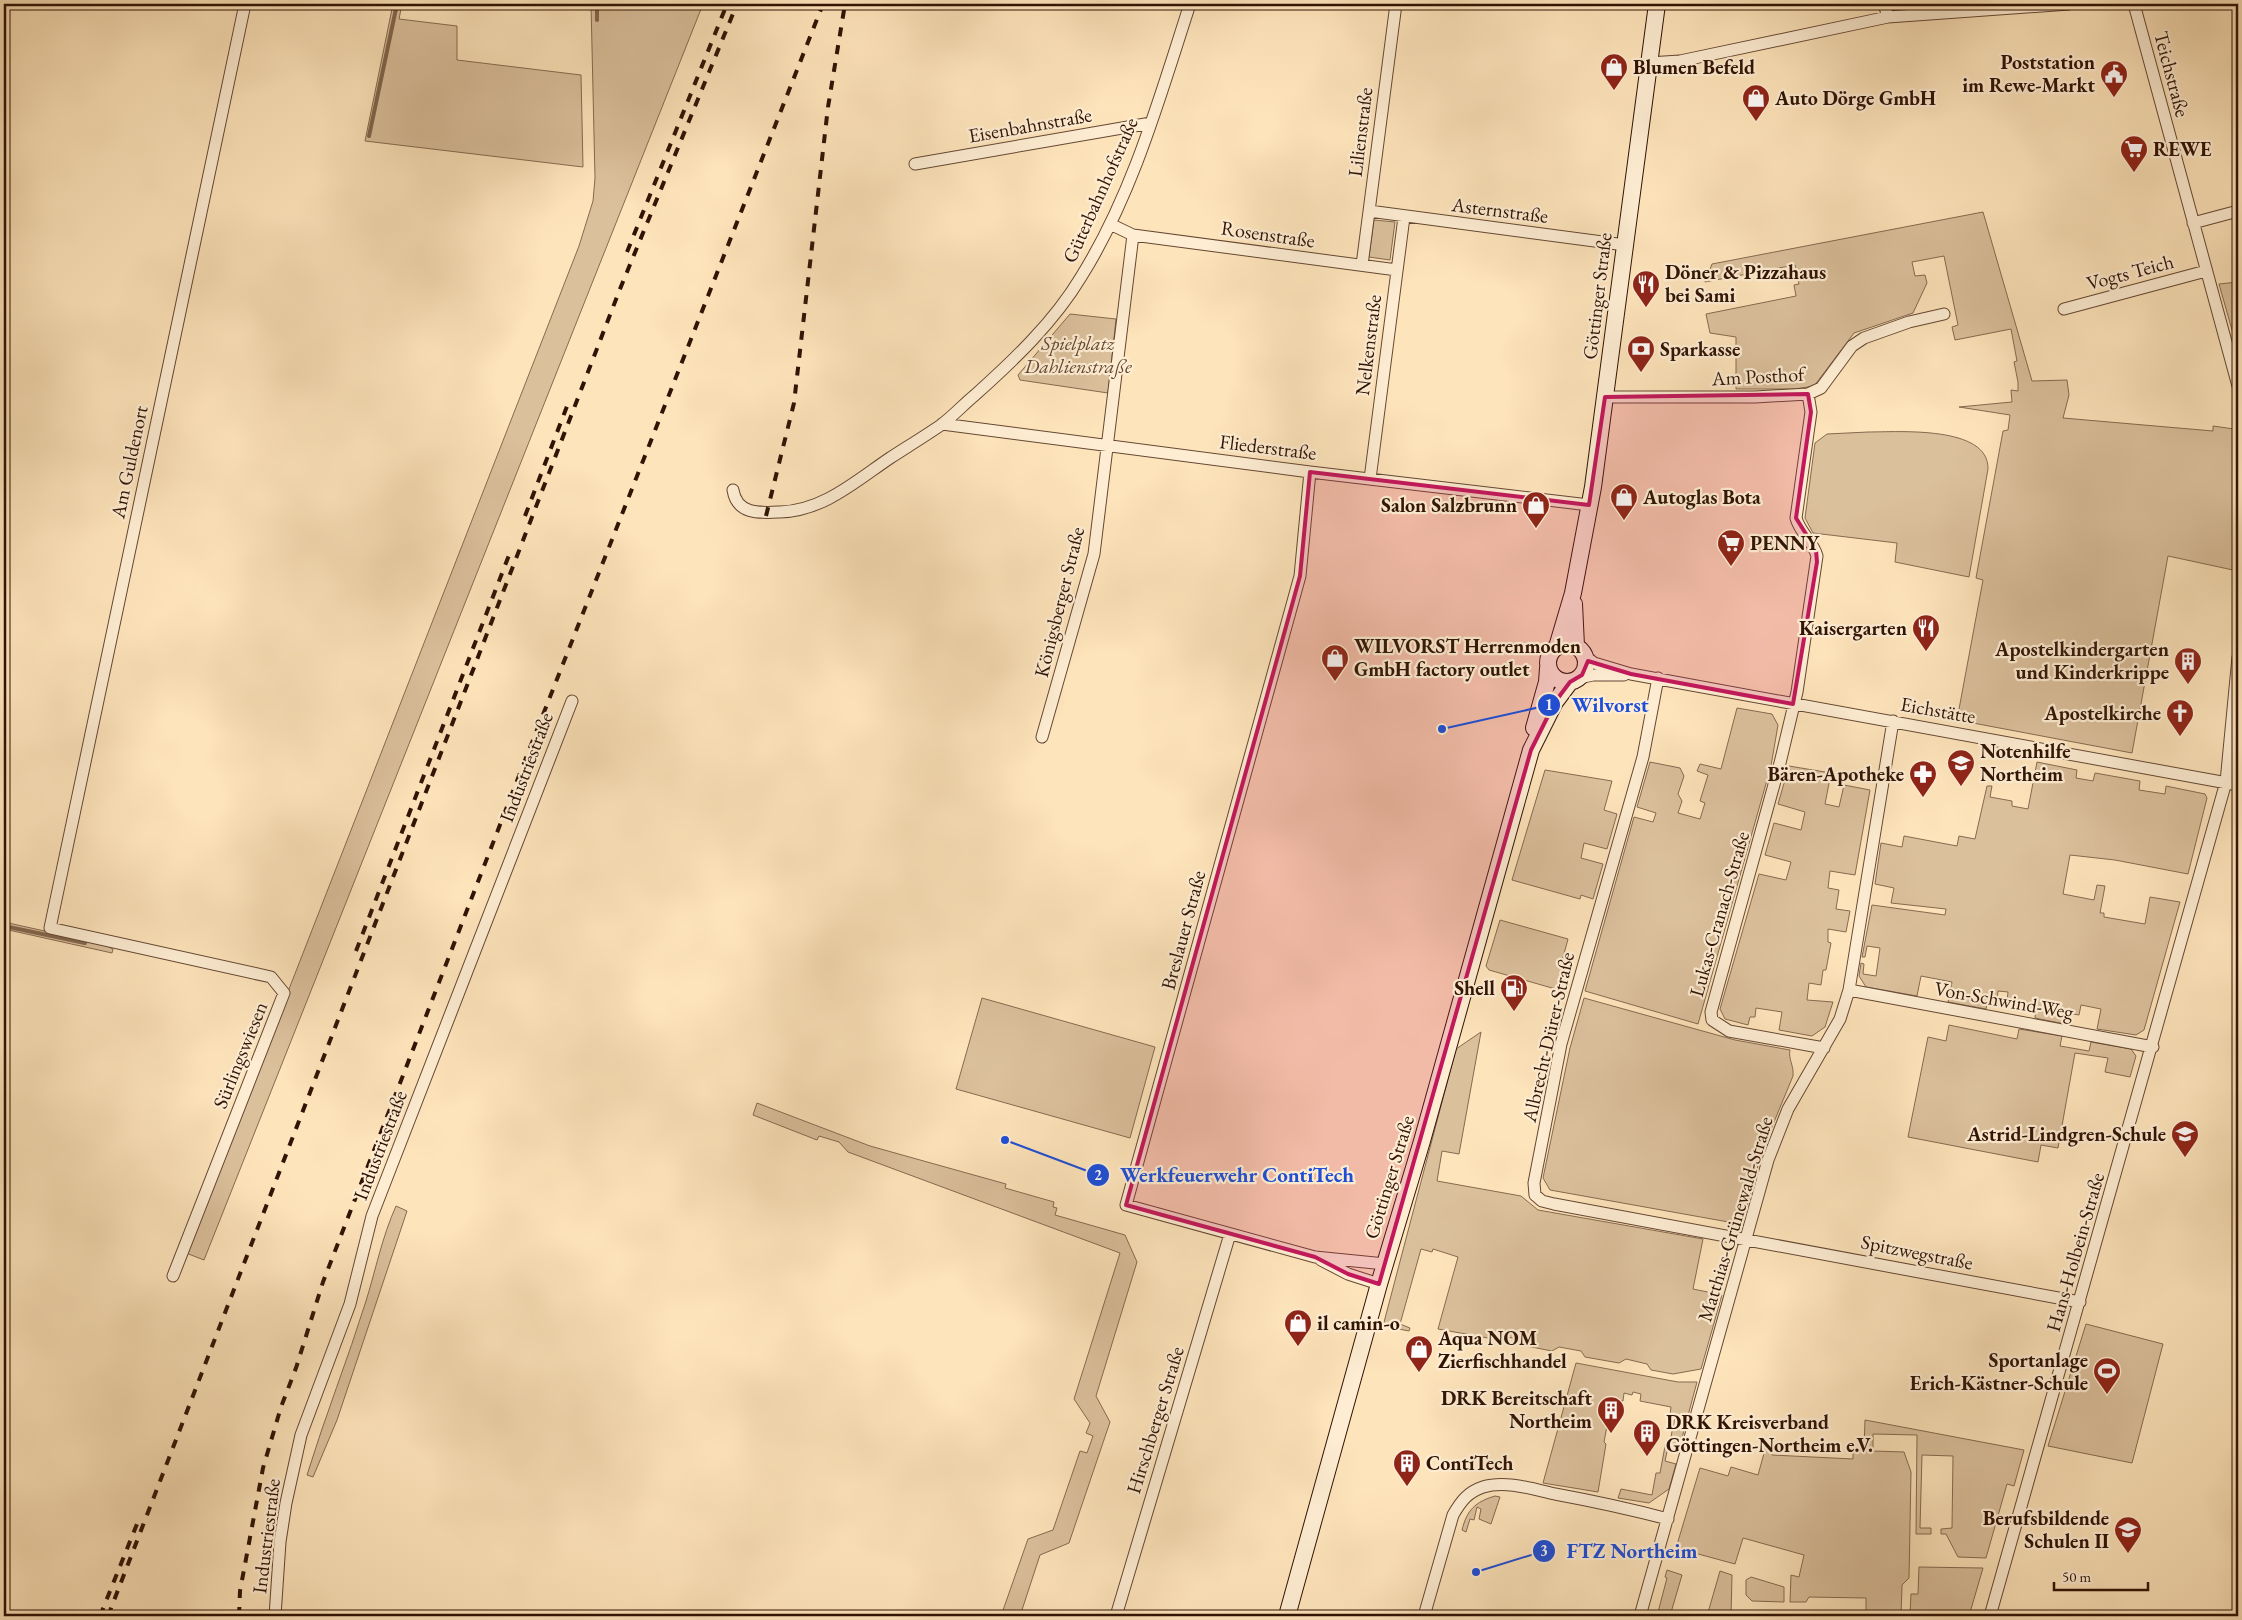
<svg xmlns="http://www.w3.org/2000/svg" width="2242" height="1620" viewBox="0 0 2242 1620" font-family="'EB Garamond',serif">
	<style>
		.green { fill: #dbc09c; stroke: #866a50 }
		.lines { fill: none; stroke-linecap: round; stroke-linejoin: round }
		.stream { stroke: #82664d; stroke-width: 4 }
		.street-casing { stroke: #644732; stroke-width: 13 }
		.secondary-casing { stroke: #301305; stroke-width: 18 }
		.street { stroke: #feedd3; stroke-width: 11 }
		.secondary { stroke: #feedd3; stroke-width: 16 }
		.rail { stroke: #301305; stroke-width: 4; stroke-dasharray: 9 9; stroke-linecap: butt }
		.marked { fill: #c2185b; fill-opacity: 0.2; stroke: #c2185b; stroke-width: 4; stroke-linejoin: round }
		.labels { text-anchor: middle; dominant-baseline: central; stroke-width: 4.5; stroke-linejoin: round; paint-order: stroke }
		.poi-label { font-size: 20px; font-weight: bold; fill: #301305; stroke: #feedd3; text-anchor: start }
		.street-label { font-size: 20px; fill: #301305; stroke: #feedd3 }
		.park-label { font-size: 20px; font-style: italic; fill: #634732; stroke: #feedd3 }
		.leader { fill: none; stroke: #1d4ed8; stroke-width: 2 }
		.callout-dot { fill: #1d4ed8; stroke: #feedd3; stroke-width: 2 }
		.mark-label { font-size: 15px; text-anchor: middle; font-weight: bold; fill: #fff }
		.callout-label { font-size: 21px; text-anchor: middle; font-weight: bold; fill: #1d4ed8; stroke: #feedd3; stroke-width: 4.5; stroke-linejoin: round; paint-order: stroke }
	</style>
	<rect width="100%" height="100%" fill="#fee4bb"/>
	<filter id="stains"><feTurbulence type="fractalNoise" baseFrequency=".004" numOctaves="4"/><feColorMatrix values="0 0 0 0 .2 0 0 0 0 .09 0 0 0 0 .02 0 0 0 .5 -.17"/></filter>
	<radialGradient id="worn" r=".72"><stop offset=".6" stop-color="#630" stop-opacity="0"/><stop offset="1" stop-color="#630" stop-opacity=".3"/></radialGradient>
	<path class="green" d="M393,4H402L399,19L457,26V60L581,75L583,167L365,141Z
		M591,4H703L204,1260L186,1253L579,246L593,201L595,178Z
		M1983,212L2032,381L2067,380L2069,395L2063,418L2213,431V426L2234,429C2242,475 2235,523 2233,570L2168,556L2132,753L1957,720L1983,580L1976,578L2003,431L2008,430L2010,415L1959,407L2012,402L2011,390L2018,391V382L2014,362L2017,361L2011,329L1955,340L1952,327L1958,325L1944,256L1912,262L1915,276L1925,275L1927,283L1913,313L1854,333L1814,386L1795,389H1736V337L1710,333L1706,314L1796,296L1794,285L1799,284L1795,265L1705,282L1712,264Z
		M1374,220L1395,222L1390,260L1369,257Z
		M2238,282V351L2219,284Z
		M1070,314L1116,319L1108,393L1020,380L1018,375Z
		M1868,432C1897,432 1989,425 1988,469L1969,577L1895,562L1897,543L1813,533L1805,518L1815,443L1827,434Z
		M1737,708L1772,714L1778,725L1771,766L1698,1024L1585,991L1634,817L1653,822L1656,813L1637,807L1650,762L1680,768L1684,776L1678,794L1682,801L1678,813L1700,819L1705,803L1700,801L1708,775L1697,771L1700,764L1721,769Z
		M2037,762L2077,770L2076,778L2093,781L2095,773L2140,781L2139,790L2165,794L2166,786L2205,794L2207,798L2188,874L2115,860L2070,855L2063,894L2094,900L2097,885L2105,886L2100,913H2104V917L2145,924L2150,897L2180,902L2144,1030L2136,1035L2097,1029L2101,1009L2081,1005L2079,1015L2067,1013L2065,1024L2035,1018L2036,1008L2007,1002L2008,992L1998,991L1997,1000L1988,999L1986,1009L1948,1002L1952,982L1921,976L1917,996L1866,987L1859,976L1861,963L1864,964L1863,974L1876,976L1880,948L1867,946L1865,957H1862L1872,905L1945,915L1946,909L1891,903L1894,888L1875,884L1881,843L1902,847L1904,836L1957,846L1959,836L1975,839L1987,786H1992L1990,797L2012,801V806L2028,809Z
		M1789,766L1831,773L1825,804L1839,807L1844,785L1870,790L1855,875L1830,871L1828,888L1839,890L1836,909L1850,911L1846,932L1828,929V942L1831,943L1826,970H1823L1821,985L1809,983L1807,1000L1833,1002L1825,1027L1812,1036L1779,1030L1782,1012L1756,1008L1755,1017H1750L1748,1025L1725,1019L1720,1009L1759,874L1786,880L1791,862L1765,855L1774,823L1801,830L1805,812L1778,804Z
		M1545,770L1612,781L1604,810L1617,814L1607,849L1584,843L1581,858L1603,864L1593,899L1581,895L1580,899L1512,880Z
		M1500,920L1568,939L1561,965L1564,966L1559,981L1569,984L1566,992L1489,970L1486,966Z
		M4,922L103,944L113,949L112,953L4,929Z
		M982,998L1155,1047L1130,1138L956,1089Z
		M1584,998L1735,1040L1790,1050C1788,1059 1794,1065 1793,1076L1762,1151L1744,1217L1734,1223L1550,1190L1543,1178L1570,1048Z
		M1949,1025L2017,1039L2019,1029L2062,1036L2060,1046L2089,1051L2091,1042L2131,1049L2136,1056L2130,1077L2105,1072L2108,1058L2075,1053L2058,1148L2041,1145L2038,1162L1908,1137L1928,1037L1946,1041Z
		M1481,1032L1459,1154L1442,1151L1437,1181L1521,1196L1538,1210L1703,1239L1693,1289L1722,1295L1701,1369L1673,1374L1651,1370L1647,1364L1626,1359L1619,1363L1585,1357L1581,1351L1559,1347L1552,1351L1521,1345L1517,1339L1494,1334L1488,1338L1438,1329L1458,1257L1433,1249L1432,1252L1421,1249L1400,1324L1410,1328L1409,1331L1383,1326L1456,1049Z
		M757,1103L870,1146L1006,1184L1005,1188L1054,1202L1053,1207L1057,1208L1055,1215L1125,1235L1137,1262L1096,1396L1110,1422L1069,1543L1040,1555L1020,1616H1001L1028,1539L1053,1530L1080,1451L1087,1453L1093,1436L1086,1433L1090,1423L1074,1399L1120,1253L848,1152L839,1142L819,1136L817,1140L753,1115Z
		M396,1206L407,1211L337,1420L313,1477L307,1475C325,1416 348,1359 366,1301C376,1269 382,1237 396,1206Z
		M2086,1324L2163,1344L2132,1463L2048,1446Z
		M1576,1363L1678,1382H1697L1679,1449L1668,1447L1665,1461L1676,1464L1669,1489L1649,1503L1618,1498L1621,1489L1652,1495L1656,1473H1660L1666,1441L1670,1442L1675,1416L1670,1415L1671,1407L1640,1401L1641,1394L1633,1392L1632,1395L1624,1393L1623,1401L1608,1399L1604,1425L1607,1426L1604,1442L1606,1444L1598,1492L1543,1483Z
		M1865,1420L2024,1450L2014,1486L2007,1484L1986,1558L1958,1557L1946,1534H1941V1529L1952,1528L1953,1456L1922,1455L1920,1528H1931V1534H1916L1917,1435L1873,1434V1451L1904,1452L1911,1472L1909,1578L1902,1585L1901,1616H1866V1598L1809,1597L1806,1602H1790L1791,1575L1799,1577L1804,1555L1743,1538L1735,1564L1676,1548L1700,1468L1728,1476L1731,1467L1758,1475L1766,1446L1771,1447L1772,1455L1853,1459V1448H1864Z
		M1495,1496L1500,1497L1491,1524L1479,1519L1481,1509L1477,1507L1474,1520L1470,1519L1466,1532L1462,1530C1467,1510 1475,1502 1495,1496Z
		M1919,1567L1983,1568L1969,1616H1912L1910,1614L1911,1594H1918Z
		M1667,1570L1682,1575L1670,1616H1657L1667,1578L1665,1577Z
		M1720,1571L1732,1575L1731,1616H1707Z
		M1751,1577L1784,1587V1602L1752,1601L1746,1595V1580Z"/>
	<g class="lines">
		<path class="stream" d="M597,4V20
			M369,136L397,4
			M4,926L85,943"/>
		<g class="street-casing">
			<path id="street" d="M1884,4L1888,17
				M2134,4L2238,386
				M1649,63L1680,61L1888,17L2069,4
				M915,164L1151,123
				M1369,211L1625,245
				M2193,223L2238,211
				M1133,235L1397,270
				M1362,265L1396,4
				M2064,309L2206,271
				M1808,394L1811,412L1796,518C1800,533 1813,541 1817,556L1797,692L1780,763L1711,1012L1712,1020L1729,1031L1824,1048
				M1605,397H1755L1808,394L1821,388L1852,346L1864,338L1909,322L1944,314
				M942,424L1310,472L1589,505
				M1310,472L1300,576L1126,1205L1315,1257L1385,1264
				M1370,479L1404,217
				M733,490C737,515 760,513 780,512C823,511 856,481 890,458C907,447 925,436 941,425C953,416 964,404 975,395C1014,360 1054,322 1081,277C1133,194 1160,96 1190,4
				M1585,656L1594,663L1631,674L2238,785
				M1579,678L1593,675H1624
				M1658,678L1643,757L1561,1044L1534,1183L1535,1195L1542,1201L1554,1204L2080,1302
				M1042,737L1094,554L1133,235L1110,224
				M1849,990L2153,1047
				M1321,1260L1348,1274L1379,1284
				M173,1276L284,993L271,977L50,928L245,4
				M275,1616L280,1542L286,1503L301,1435L350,1304L372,1216L572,701
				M1116,1616L1230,1234
				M1424,1616L1453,1515C1461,1501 1468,1492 1483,1487C1505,1480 1533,1489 1555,1494C1593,1501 1630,1509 1668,1519
				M1640,1616L1768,1160L1788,1109L1840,1019L1849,990L1893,721
				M1990,1616L2226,782L2238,657"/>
		</g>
		<g class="secondary-casing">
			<path id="secondary" d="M1574,604L1576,646
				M1548 663a19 19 0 1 1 38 0a19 19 0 1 1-38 0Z
				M1557,647L1573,593L1593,487L1657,4
				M1534,728L1547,682L1548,668
				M1287,1616L1379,1284L1422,1141L1531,750L1555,702L1570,682"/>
		</g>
		<use href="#street" class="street"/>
		<use href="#secondary" class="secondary"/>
		<path class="rail" d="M627,252L727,4
			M525,516L569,401
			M766,516L794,403L828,107L845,4
			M356,951L511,550
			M100,1616L139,1519
			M108,1616L620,289L737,4
			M239,1616L240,1591L263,1468L281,1407L296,1368L323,1282L522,768L823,4"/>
	</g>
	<path class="marked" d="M1808,394L1811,412L1796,518L1816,550L1817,562L1793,704L1631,674L1588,661L1582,675L1570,682L1555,702L1531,750L1379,1284L1348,1274L1315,1257L1126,1205L1300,576L1310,472L1589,505L1605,397Z"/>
	<defs>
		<g id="shop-pin" transform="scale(1.4375)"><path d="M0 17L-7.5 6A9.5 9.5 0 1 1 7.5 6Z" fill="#8f2418" stroke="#feedd3"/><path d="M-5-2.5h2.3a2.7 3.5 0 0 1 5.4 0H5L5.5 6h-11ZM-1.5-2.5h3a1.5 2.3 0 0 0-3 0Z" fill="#fff"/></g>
		<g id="civic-pin" transform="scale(1.4375)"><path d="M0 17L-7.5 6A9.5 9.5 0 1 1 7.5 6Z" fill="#8f2418" stroke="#feedd3"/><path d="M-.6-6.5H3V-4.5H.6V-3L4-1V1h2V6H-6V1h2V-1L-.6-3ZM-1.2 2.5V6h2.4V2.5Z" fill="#fff"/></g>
		<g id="supermarket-pin" transform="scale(1.4375)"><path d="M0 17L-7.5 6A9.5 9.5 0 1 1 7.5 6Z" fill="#8f2418" stroke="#feedd3"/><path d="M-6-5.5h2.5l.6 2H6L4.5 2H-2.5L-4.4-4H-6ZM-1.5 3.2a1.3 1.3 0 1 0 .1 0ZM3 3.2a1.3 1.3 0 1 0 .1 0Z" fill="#fff"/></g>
		<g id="restaurant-pin" transform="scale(1.4375)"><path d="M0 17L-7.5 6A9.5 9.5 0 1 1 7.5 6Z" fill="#8f2418" stroke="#feedd3"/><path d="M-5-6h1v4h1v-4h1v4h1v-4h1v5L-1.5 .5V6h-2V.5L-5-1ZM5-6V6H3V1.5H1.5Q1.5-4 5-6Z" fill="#fff"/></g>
		<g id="bank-pin" transform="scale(1.4375)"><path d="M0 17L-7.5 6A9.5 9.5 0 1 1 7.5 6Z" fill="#8f2418" stroke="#feedd3"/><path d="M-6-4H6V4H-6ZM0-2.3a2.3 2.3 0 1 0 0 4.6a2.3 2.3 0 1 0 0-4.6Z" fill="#fff"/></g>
		<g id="building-pin" transform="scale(1.4375)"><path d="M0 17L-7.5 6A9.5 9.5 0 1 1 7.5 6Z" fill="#8f2418" stroke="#feedd3"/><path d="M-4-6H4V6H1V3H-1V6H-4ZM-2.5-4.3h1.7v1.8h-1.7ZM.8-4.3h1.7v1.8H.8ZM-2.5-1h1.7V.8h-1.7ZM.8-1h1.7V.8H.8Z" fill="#fff"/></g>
		<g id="church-pin" transform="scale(1.4375)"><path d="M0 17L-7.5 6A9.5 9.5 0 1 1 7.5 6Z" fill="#8f2418" stroke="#feedd3"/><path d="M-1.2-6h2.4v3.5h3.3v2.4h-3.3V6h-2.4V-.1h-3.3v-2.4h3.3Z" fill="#fff"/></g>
		<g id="university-pin" transform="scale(1.4375)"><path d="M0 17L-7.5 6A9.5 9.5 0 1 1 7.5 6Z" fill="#8f2418" stroke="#feedd3"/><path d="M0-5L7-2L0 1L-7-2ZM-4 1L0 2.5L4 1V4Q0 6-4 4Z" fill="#fff"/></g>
		<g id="pharmacy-pin" transform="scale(1.4375)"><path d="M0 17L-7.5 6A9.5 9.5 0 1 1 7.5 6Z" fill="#8f2418" stroke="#feedd3"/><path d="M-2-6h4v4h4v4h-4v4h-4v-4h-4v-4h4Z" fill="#fff"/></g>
		<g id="fuel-pin" transform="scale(1.4375)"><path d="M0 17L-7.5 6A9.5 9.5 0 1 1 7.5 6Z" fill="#8f2418" stroke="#feedd3"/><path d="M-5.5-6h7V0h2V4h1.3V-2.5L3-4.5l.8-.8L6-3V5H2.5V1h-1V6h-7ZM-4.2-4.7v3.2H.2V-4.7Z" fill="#fff"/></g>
		<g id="school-pin" transform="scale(1.4375)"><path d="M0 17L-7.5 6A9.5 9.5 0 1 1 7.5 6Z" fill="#8f2418" stroke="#feedd3"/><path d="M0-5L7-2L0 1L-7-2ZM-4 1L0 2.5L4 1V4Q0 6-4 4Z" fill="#fff"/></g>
		<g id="stadium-pin" transform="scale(1.4375)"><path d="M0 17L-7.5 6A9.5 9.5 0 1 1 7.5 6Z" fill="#8f2418" stroke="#feedd3"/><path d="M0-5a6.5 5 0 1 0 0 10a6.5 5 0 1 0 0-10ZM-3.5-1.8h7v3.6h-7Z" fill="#fff"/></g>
	</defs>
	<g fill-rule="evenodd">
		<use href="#shop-pin" x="1614" y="67"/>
		<use href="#civic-pin" x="2114" y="74"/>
		<use href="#shop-pin" x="1756" y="98"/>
		<use href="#supermarket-pin" x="2134" y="149"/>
		<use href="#restaurant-pin" x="1646" y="284"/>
		<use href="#bank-pin" x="1641" y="349"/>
		<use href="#shop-pin" x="1624" y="497"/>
		<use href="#shop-pin" x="1536" y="505"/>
		<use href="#supermarket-pin" x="1731" y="543"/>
		<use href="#restaurant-pin" x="1926" y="628"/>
		<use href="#shop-pin" x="1335" y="658"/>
		<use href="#building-pin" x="2188" y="661"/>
		<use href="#church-pin" x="2180" y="713"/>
		<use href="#university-pin" x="1961" y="763"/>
		<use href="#pharmacy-pin" x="1923" y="774"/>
		<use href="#fuel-pin" x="1514" y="988"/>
		<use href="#school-pin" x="2185" y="1134"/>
		<use href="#shop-pin" x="1298" y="1323"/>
		<use href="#shop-pin" x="1419" y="1349"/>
		<use href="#stadium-pin" x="2107" y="1371"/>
		<use href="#building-pin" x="1611" y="1410"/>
		<use href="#building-pin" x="1647" y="1433"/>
		<use href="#building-pin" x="1407" y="1463"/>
		<use href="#school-pin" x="2128" y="1530"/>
	</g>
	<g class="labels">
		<g class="poi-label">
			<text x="2095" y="62" text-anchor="end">Poststation<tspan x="2095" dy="23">im Rewe-Markt</tspan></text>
			<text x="1633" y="67">Blumen Befeld</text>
			<text x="1775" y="98">Auto Dörge GmbH</text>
			<text x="2153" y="149">REWE</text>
			<text x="1665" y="272">Döner &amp; Pizzahaus<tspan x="1665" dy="23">bei Sami</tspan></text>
			<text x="1660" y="349">Sparkasse</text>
			<text x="1643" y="497">Autoglas Bota</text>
			<text x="1517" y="505" text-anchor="end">Salon Salzbrunn</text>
			<text x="1750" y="543">PENNY</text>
			<text x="1907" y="628" text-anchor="end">Kaisergarten</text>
			<text x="1354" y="646">WILVORST Herrenmoden<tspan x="1354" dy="23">GmbH factory outlet</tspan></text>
			<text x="2169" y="649" text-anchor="end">Apostelkindergarten<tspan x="2169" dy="23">und Kinderkrippe</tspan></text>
			<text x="2161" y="713" text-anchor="end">Apostelkirche</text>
			<text x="1980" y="751">Notenhilfe<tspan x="1980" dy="23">Northeim</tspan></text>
			<text x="1904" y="774" text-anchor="end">Bären-Apotheke</text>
			<text x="1495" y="988" text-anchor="end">Shell</text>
			<text x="2166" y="1134" text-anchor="end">Astrid-Lindgren-Schule</text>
			<text x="1317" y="1323">il camin-o</text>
			<text x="1438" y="1338">Aqua NOM<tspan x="1438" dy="23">Zierfischhandel</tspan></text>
			<text x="2088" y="1360" text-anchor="end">Sportanlage<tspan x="2088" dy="23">Erich-Kästner-Schule</tspan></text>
			<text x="1592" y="1398" text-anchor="end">DRK Bereitschaft<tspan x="1592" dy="23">Northeim</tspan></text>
			<text x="1666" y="1422">DRK Kreisverband<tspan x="1666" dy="23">Göttingen-Northeim e.V.</tspan></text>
			<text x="1426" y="1463">ContiTech</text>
			<text x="2109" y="1518" text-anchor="end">Berufsbildende<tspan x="2109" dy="23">Schulen II</tspan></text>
		</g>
		<g class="street-label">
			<text transform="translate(2172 74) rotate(75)">Teichstraße</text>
			<text transform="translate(1030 125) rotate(-10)">Eisenbahnstraße</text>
			<text transform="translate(1360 132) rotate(-83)">Lilienstraße</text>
			<text transform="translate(1100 190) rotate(-66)">Güterbahnhofstraße</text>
			<text transform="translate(1500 210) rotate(7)">Asternstraße</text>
			<text transform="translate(1268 234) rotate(8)">Rosenstraße</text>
			<text transform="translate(2130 272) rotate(-15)">Vogts Teich</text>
			<text transform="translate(1597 296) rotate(-83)">Göttinger Straße</text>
			<text transform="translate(1368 345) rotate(-83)">Nelkenstraße</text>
			<text transform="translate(1758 376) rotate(-3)">Am Posthof</text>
			<text transform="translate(1268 447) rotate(7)">Fliederstraße</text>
			<text transform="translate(129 462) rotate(-78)">Am Guldenort</text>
			<text transform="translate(1059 602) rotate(-76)">Königsberger Straße</text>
			<text transform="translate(1938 710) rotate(10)">Eichstätte</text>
			<text transform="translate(526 767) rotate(-69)">Industriestraße</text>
			<text transform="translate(1719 914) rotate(-74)">Lukas-Cranach-Straße</text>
			<text transform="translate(1183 930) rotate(-75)">Breslauer Straße</text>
			<text transform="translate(2004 1000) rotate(10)">Von-Schwind-Weg</text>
			<text transform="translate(1548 1037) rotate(-77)">Albrecht-Dürer-Straße</text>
			<text transform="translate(240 1055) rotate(-68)">Sürlingswiesen</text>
			<text transform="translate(380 1145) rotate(-69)">Industriestraße</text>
			<text transform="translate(1389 1177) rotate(-73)">Göttinger Straße</text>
			<text transform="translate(1735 1219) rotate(-73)">Matthias-Grünewald-Straße</text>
			<text transform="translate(1917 1252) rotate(11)">Spitzwegstraße</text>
			<text transform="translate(2075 1252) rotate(-74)">Hans-Holbein-Straße</text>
			<text transform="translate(1155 1420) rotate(-73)">Hirschberger Straße</text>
			<text transform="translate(266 1536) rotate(-83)">Industriestraße</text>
		</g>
		<g class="park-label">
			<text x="1078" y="343">Spielplatz<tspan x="1078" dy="23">Dahlienstraße</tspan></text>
		</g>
	</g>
	<path class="leader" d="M1442 729L1549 705M1005 1140L1098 1175M1476 1572L1544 1551"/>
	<g class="callout-dot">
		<circle cx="1442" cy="729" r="5"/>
		<circle cx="1005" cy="1140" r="5"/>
		<circle cx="1476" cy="1572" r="5"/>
		<circle cx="1549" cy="705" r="12"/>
		<circle cx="1098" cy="1175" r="12"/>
		<circle cx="1544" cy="1551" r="12"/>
	</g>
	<g class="mark-label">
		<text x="1549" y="710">1</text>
		<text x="1098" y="1180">2</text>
		<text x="1544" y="1556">3</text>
	</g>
	<g class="callout-label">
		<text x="1610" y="712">Wilvorst</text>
		<text x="1237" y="1182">Werkfeuerwehr ContiTech</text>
		<text x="1632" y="1558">FTZ Northeim</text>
	</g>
	<rect width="2242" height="1620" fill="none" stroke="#fee4bb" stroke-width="20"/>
	<rect x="5" y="5" width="2232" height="1610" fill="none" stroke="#301305" stroke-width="2.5"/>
	<rect x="10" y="10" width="2222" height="1600" fill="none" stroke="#301305"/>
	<path d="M2054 1582v8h94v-8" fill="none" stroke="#301305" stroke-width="2.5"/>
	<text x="2062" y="1582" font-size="15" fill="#301305" stroke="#feedd3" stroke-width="4" paint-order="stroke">50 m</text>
	<rect width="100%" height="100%" filter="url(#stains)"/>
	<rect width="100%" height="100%" fill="url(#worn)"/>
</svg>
